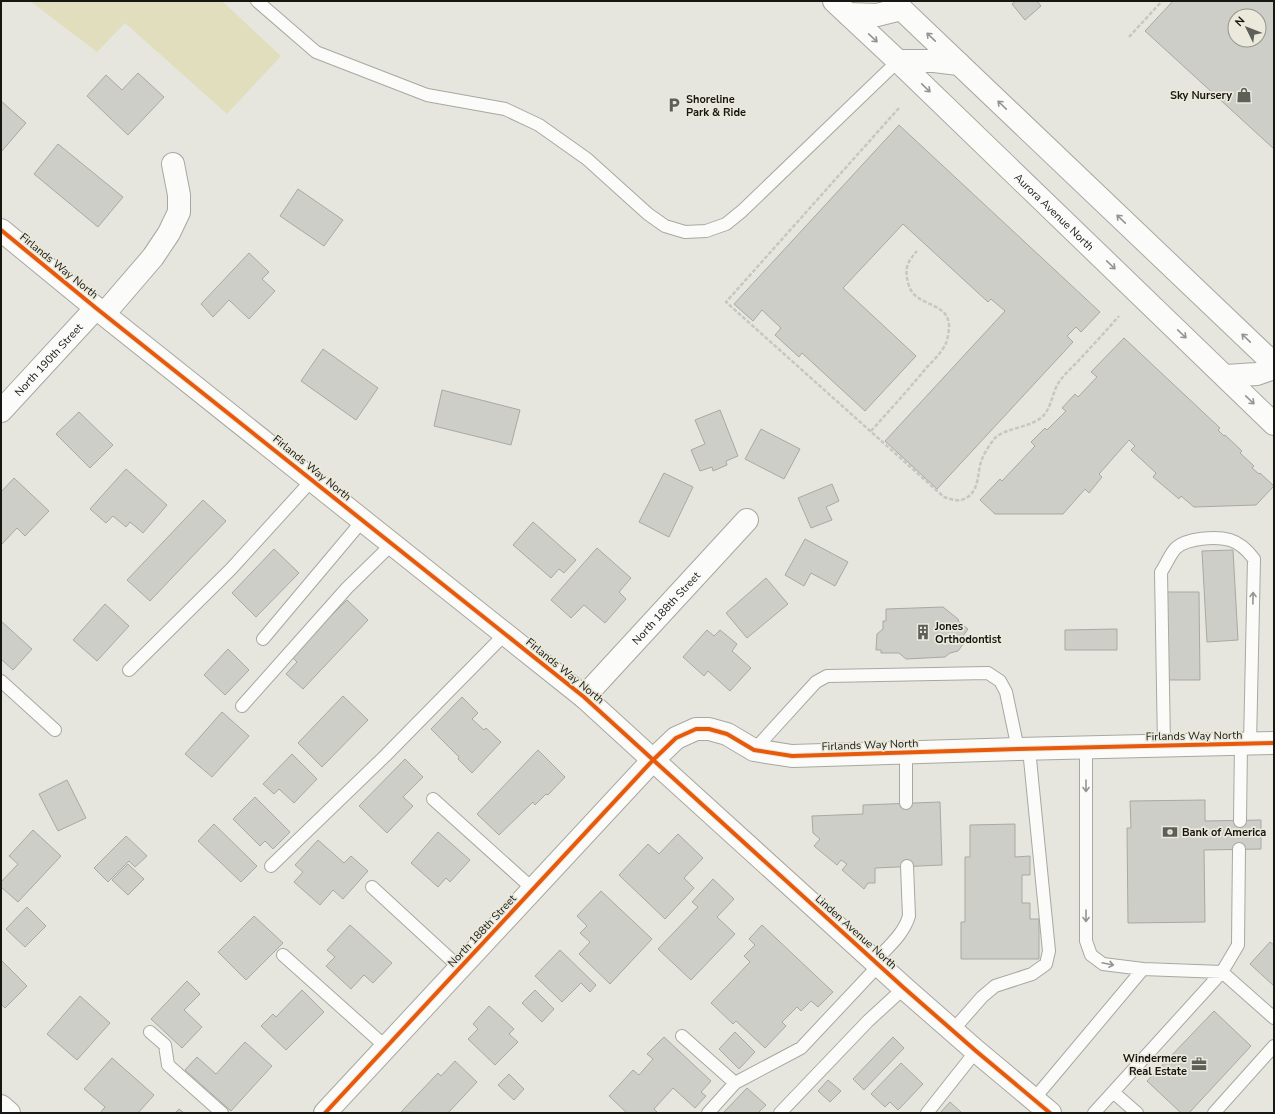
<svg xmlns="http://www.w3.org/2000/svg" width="1275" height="1114" viewBox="0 0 1275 1114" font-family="'Nunito Sans',sans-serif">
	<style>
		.green { fill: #e1debd }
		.building { fill: #cecec8; stroke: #a9a8a3; fill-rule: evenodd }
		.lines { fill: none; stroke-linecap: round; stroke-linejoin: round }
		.service-casing { stroke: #a8a8a2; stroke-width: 14 }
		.minor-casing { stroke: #a8a8a2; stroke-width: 24 }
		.tertiary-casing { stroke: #a8a8a2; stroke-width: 24 }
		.primary-casing { stroke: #a8a8a2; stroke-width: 24 }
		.trunk-casing { stroke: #a8a8a2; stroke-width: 24 }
		.path { stroke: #c6c6c4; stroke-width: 2.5; stroke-dasharray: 4 2; stroke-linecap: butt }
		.service { stroke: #fbfbfa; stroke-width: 12 }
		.minor { stroke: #fbfbfa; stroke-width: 22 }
		.tertiary { stroke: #fbfbfa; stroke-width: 22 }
		.primary { stroke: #fbfbfa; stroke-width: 22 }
		.trunk { stroke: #fbfbfa; stroke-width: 22 }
		.cycleway-casing { stroke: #eae9db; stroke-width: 6 }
		.cycleway { stroke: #e8590c; stroke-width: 4 }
		.oneway { stroke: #949492 }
		.labels { text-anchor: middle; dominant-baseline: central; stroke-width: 3.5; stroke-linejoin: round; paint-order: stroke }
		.poi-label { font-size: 11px; font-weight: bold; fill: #171712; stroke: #eae9db; text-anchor: start }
		.street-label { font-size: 11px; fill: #171712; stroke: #eae9db }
	</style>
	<rect width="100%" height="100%" fill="#e6e6de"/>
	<path class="green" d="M30,1H222L281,56L227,114L125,23L97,52Z"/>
	<path class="building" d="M1016,1H1037L1041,6L1025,20L1012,4Z
		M1173,1H1274V149L1145,31ZM1235,16H1259V40H1235Z
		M138,73L164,97L128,135L87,96L106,75L122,90Z
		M1,101L26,123L1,152Z
		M899,125L1100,312L1081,332L1076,327L1067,336L1073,342L937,489L885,441L1005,311L991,299L988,302L903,224L843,288L916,356L865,411L802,353L799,357L775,335L781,328L762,310L753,321L734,304Z
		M58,144L123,197L98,227L34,174Z
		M298,189L343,220L324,246L280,216Z
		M249,253L269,272L262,279L275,291L249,319L229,300L213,317L201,304Z
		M1124,338L1220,428L1218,430L1224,436L1225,435L1242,451L1240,453L1254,466L1252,468L1259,474L1260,473L1274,486L1256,505L1194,507L1181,496L1179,499L1153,477L1156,473L1131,450L1135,446L1129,440L1099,474L1102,477L1089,493L1085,489L1063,514H995L980,500L1000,479L1002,481L1035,446L1031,442L1045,428L1047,430L1066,411L1062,408L1075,394L1078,397L1097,377L1091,372Z
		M323,349L378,388L356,420L301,381Z
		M442,390L520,410L511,445L434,426Z
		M720,410L738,456L726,461L727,465L713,471L712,467L700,471L691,450L705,444L695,420Z
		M79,412L113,445L90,468L56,434Z
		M761,429L800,449L784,479L745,459Z
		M126,469L167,505L143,533L130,522L126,527L113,516L106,523L90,509Z
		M664,473L693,487L669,537L639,522Z
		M14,478L49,511L25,536L17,528L1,545V492Z
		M832,484L839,501L826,507L832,520L811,528L798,498Z
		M203,500L226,521L150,601L127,580Z
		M533,522L576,560L564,573L559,569L551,578L513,545Z
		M805,539L848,562L835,586L811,573L804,586L785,575Z
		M597,548L631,578L619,592L626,599L605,623L584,605L571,618L551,600Z
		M274,549L299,573L256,617L232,593Z
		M1233,550L1238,640L1207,642L1202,551Z
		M766,578L788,604L747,638L726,613Z
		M1164,592H1199L1200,680H1165Z
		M347,600L368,620L303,689L286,674L297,662L290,655L328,615L330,617Z
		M105,604L129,626L97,661L73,640Z
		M943,607L958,619L959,622L968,629L963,636L964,643L958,651L950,653L945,657L906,659L899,653H881V650H876L877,634L883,629V621H886V609Z
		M1,621L32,649L13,670L1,659Z
		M1117,629V650H1065V630Z
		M707,630L714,636L720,630L737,644L732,651L751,668L730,691L708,671L704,676L683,657Z
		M228,649L249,670L225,695L204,675Z
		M343,696L368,720L322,767L298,743Z
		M462,697L478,713L472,719L484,730L486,728L501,742L472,773L458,759L459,757L431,729Z
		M222,712L249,736L212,777L185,754Z
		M538,750L565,777L548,795L546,794L535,805L533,802L499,835L477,814Z
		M292,754L317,779L294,803L279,789L274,794L263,784Z
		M405,759L423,777L403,797L413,806L387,833L359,806Z
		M67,780L86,818L58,831L39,794Z
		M255,797L290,832L273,849L265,841L260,846L233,819Z
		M1205,800V821L1261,820V849L1204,850L1205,922L1128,923L1127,828H1131L1130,801Z
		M940,802L942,865L875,868V883H868L864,889L842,870L847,864L841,860L837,865L814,846L820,839L813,833L812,816L863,814V805Z
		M214,824L257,866L241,882L198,841Z
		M1015,824V857L1030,856V875H1022V903H1030V919H1039V959H961V922H965V857H970V825Z
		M33,830L61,856L18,902L1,887V882L18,864L9,856Z
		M438,832L470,860L450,882L446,878L438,887L411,863Z
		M678,834L703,858L684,878L694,888L665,919L619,875L648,844L659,854Z
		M126,836L147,856L135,867L129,861L108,882L94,868Z
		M318,840L344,863L351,856L368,871L343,899L333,890L320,905L294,882L303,872L295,865Z
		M128,864L144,879L128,895L112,880Z
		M713,879L734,899L717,917L735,934L691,980L658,949L698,907L692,902Z
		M601,891L652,939L610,984L579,954L590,942L580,933L587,926L577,916Z
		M27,907L46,926L25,947L6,929Z
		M254,916L283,943L246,980L218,952Z
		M350,925L392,963L373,983L364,975L351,989L326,966L335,957L327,950Z
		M762,925L833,992L818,1007L811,1001L801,1011L797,1007L782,1022L786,1026L765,1048L736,1021L733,1024L711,1003L750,962L744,956L755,945L749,939Z
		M1270,942L1274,945V986L1250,964Z
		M560,950L596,985L590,992L581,983L562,1002L535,976Z
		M1,960L27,986L5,1008L1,1004Z
		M187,981L200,994L184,1010L202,1027L182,1048L151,1019Z
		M302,990L324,1012L286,1050L261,1026L273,1014L276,1017Z
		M535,990L554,1009L542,1022L522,1003Z
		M80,996L110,1023L77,1060L47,1034Z
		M489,1006L514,1029L509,1034L518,1042L495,1065L468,1039L478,1029L473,1024Z
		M1214,1011L1251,1046L1189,1113H1181L1147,1081Z
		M735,1032L755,1052L739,1069L719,1049Z
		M664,1037L711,1081L701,1092L706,1096L695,1108L673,1088L654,1109L658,1113H627L609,1096L633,1070L639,1075L653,1059L647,1054Z
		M893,1037L904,1048L864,1090L853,1079Z
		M245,1042L272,1066L231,1111L185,1070L197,1057L216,1074Z
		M112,1058L154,1095L138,1113H100L105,1107L84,1089Z
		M455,1061L477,1082L448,1113L401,1112L438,1073L441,1076Z
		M901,1063L923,1084L898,1110L890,1102L885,1107L871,1094Z
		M509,1074L524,1089L514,1100L498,1085Z
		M828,1080L841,1091L830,1102L818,1091Z
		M747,1088L766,1105L758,1113H723Z
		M950,1102L962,1113H940Z
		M179,1109L184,1113H175Z"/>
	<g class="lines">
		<g class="service-casing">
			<path id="service" d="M257,1L316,52L427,95L505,109L539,125L587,159L648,214L665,226L685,232L706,231L726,224L742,211L898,61
				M263,639L363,520
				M129,670L231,569L312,480
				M1,681L55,730
				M242,706L347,588L392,544
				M1164,745L1161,572C1166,565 1170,554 1176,548C1187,538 1216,536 1230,540C1240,543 1248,551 1254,559L1250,744
				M1086,747V941L1091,955L1103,964L1143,969L1222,972L1274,1018
				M754,750L816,682L827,676L988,673L1000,681L1006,692L1018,749
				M906,753V803
				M433,799L533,889
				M1240,821L1241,744
				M271,866L385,756L505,634
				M372,887L460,968
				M283,955L386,1047
				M875,961C887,948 904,934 909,916L907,866
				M953,1030L982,997L995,986L1032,974L1046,964L1049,951L1029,749
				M150,1032L165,1045L168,1065L222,1113
				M682,1036L735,1083L801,1048L879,965
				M1113,1092L1137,1113
				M1034,1099L1143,969
				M708,1113L735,1083
				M780,1113L868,1021L904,988
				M927,1113L976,1051
				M1094,1113L1222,972L1238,945L1239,849
				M1214,1113L1274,1046"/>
		</g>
		<g class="minor-casing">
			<g id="minor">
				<path d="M104,314L153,257L169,233L179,212V195L173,164"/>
				<path id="s1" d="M1,411L96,308"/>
				<path id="s2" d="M584,697L747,520"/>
				<path d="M325,1113L653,760L904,988L976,1051L1050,1113"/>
			</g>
		</g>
		<g class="tertiary-casing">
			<path id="tertiary" d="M1,230L96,308L584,697L653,760L676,738L696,729H709L727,734L754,750L792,756L1018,749L1274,743
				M1,1106L9,1113"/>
		</g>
		<g class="primary-casing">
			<path id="primary" d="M848,14L877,15L901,9
				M898,61H934L959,64
				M1226,376L1257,374L1274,368"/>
		</g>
		<g class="trunk-casing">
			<g id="trunk">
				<path id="s3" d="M834,1L898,61L1274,424"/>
				<path d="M893,1L1274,364"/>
			</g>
		</g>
		<path class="path" d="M1129,37L1162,1
			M899,108L726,302L944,497C953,500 961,503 969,496C980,487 977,471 982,459C985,452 990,444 995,438C1005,428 1029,428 1042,417C1052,408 1052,392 1059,382C1065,373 1073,367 1080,359C1093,345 1106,331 1119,316
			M871,431C890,410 909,389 927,367C934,360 942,352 946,343C948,338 949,331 949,325C948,304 922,306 912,292C909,288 908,282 907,278C905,266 909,260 917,251"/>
		<use href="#service" class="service"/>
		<use href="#minor" class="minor"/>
		<use href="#tertiary" class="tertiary"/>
		<use href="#primary" class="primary"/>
		<use href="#trunk" class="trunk"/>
		<g class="cycleway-casing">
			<path id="cycleway" d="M1,230L96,308L584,697L904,988L976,1051L1050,1113
				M325,1113L653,760L676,738L696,729H709L727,734L754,750L792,756L1018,749L1274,743"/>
		</g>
		<use href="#cycleway" class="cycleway"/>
	</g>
	<defs><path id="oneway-shaft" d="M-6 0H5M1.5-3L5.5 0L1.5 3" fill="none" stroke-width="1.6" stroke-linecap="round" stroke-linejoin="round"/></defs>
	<g class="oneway">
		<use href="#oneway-shaft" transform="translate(931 37) rotate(-136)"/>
		<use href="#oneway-shaft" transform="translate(873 38) rotate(43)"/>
		<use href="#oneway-shaft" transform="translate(926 88) rotate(44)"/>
		<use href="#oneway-shaft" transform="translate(1002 105) rotate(-136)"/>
		<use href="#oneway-shaft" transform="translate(1121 219) rotate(-136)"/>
		<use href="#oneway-shaft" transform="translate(1111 265) rotate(44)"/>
		<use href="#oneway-shaft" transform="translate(1182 334) rotate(44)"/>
		<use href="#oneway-shaft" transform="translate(1246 338) rotate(-136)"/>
		<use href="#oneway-shaft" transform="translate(1250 400) rotate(44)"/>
		<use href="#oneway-shaft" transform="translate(1253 598) rotate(-89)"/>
		<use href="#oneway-shaft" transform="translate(1086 786) rotate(90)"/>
		<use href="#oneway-shaft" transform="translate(1086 916) rotate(90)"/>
		<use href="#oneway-shaft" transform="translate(1108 964) rotate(12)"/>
	</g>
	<defs>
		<g id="shop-bare" transform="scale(1.2)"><path d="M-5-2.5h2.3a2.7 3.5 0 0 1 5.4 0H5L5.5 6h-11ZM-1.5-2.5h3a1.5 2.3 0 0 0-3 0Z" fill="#5f5f59" stroke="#eae9db" stroke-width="2.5" paint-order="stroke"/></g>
		<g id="parking-bare" transform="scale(1.2)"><path d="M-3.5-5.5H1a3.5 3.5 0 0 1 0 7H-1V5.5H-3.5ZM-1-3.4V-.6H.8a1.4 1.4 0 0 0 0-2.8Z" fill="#5f5f59" stroke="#eae9db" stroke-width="2.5" paint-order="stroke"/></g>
		<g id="building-bare" transform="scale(1.2)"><path d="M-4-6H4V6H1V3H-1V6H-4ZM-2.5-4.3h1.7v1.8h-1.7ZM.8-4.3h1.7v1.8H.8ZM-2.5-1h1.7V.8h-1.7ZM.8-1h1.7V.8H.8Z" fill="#5f5f59" stroke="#eae9db" stroke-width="2.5" paint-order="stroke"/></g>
		<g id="bank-bare" transform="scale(1.2)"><path d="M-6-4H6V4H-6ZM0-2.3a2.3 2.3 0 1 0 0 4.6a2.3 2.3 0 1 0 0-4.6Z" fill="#5f5f59" stroke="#eae9db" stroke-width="2.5" paint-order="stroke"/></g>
		<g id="office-bare" transform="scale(1.2)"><path d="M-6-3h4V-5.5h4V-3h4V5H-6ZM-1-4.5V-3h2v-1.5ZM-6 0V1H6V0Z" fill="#5f5f59" stroke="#eae9db" stroke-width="2.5" paint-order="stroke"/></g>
	</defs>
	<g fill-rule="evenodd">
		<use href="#shop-bare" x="1244" y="95"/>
		<use href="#parking-bare" x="674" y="105"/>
		<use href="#building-bare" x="923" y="632"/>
		<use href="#bank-bare" x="1170" y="832"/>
		<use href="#office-bare" x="1199" y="1064"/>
	</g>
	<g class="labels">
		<g class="poi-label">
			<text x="1232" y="95" text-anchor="end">Sky Nursery</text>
			<text x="686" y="99">Shoreline<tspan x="686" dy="13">Park &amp; Ride</tspan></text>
			<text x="935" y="626">Jones<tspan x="935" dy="13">Orthodontist</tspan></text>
			<text x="1182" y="832">Bank of America</text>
			<text x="1187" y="1058" text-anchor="end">Windermere<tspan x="1187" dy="13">Real Estate</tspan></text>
		</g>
		<g class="street-label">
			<text stroke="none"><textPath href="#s3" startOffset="305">Aurora Avenue North</textPath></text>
			<text transform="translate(59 266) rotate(39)">Firlands Way North</text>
			<text stroke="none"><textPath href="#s1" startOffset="70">North 190th Street</textPath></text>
			<text transform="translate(312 468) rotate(39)">Firlands Way North</text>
			<text stroke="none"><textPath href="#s2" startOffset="121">North 188th Street</textPath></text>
			<text transform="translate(565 671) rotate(39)">Firlands Way North</text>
			<text transform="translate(1194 736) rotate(-1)">Firlands Way North</text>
			<text transform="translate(870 745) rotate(-2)">Firlands Way North</text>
			<text transform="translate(482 931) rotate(-47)">North 188th Street</text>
			<text transform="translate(856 932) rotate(42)">Linden Avenue North</text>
		</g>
	</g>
	<rect width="1275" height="1114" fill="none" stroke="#171712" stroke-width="4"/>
	<g transform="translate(1247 28) rotate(313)"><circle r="19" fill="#eae9db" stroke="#96958b"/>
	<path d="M0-3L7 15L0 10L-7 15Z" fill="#5f5f59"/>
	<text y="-6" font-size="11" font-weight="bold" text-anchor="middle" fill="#171712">N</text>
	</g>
</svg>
